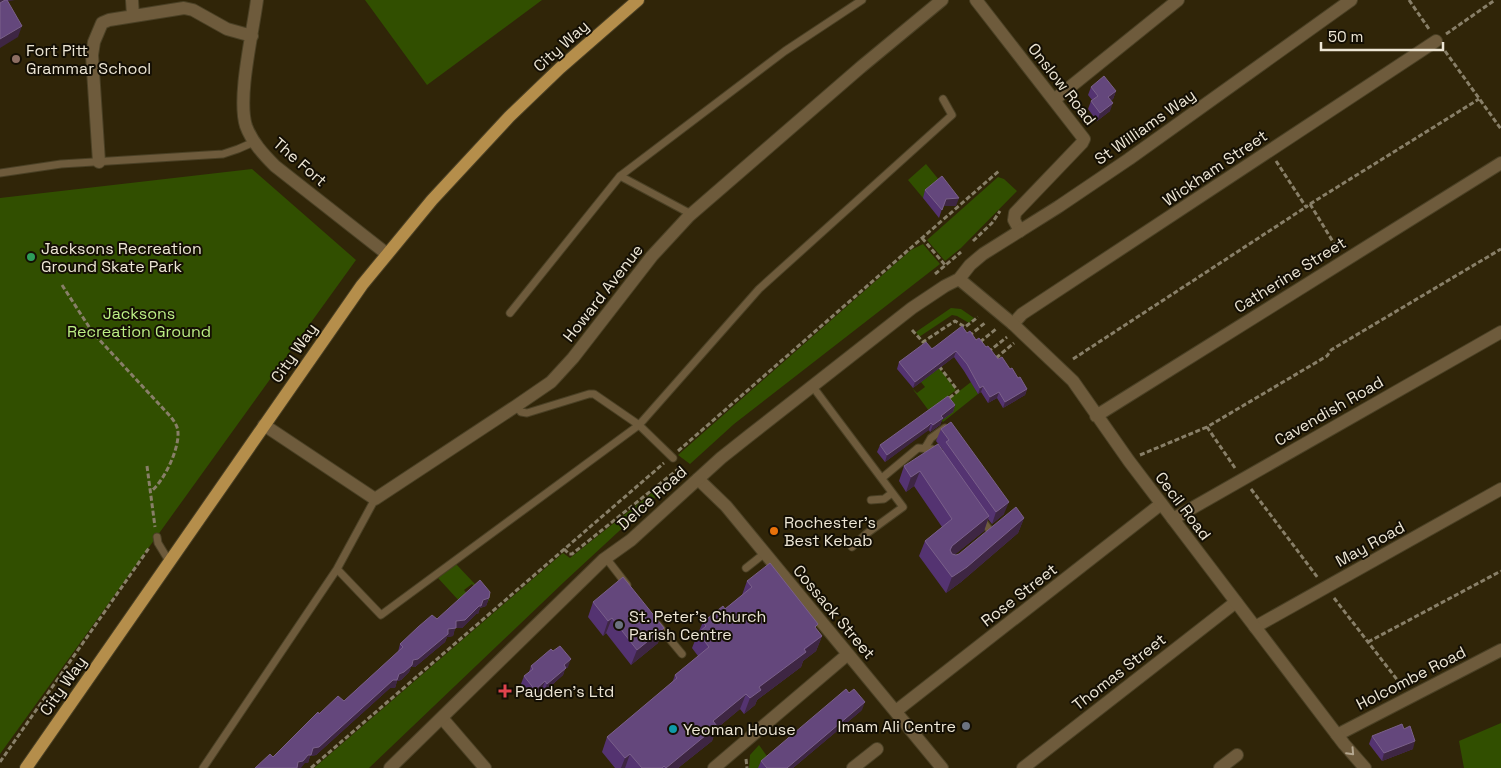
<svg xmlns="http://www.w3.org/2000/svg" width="1501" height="768" viewBox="0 0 1501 768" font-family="'Space Grotesk',sans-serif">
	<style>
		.green { fill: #314f00 }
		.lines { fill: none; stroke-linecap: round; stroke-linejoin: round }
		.service-casing { stroke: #4a4025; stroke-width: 9 }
		.minor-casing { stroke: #4a4025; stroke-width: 14 }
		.tertiary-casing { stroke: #4a4025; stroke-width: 14 }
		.primary-casing { stroke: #4a4025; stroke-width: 14 }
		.path { stroke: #887f68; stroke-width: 3; stroke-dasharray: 5 2.5; stroke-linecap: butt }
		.service { stroke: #6e5b3c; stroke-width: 7 }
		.minor { stroke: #6e5b3c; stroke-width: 12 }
		.tertiary { stroke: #6e5b3c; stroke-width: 12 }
		.primary { stroke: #b58e4b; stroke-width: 12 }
		.wall { fill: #543371 }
		.shaded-wall { fill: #3e2643 }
		.building { fill: #64477c; stroke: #7a608a }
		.oneway { stroke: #b4a790 }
		.education-dot { fill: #8d6e63; stroke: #140f04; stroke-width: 2 }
		.leisure-dot { fill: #2e9e5b; stroke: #140f04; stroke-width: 2 }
		.food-dot { fill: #e8710a; stroke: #140f04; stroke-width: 2 }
		.worship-dot { fill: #6b7280; stroke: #140f04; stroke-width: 2 }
		.health-dot { fill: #e0444e; stroke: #140f04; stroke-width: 2 }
		.culture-dot { fill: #0f9aa8; stroke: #140f04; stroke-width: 2 }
		.labels { text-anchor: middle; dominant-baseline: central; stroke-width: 4; stroke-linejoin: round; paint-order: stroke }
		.street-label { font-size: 16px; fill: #ede6d5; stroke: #140f04 }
		.poi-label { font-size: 16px; fill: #ede6d5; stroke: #140f04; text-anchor: start }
		.park-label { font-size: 16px; fill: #bcef85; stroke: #140f04 }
	</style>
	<rect width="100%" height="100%" fill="#302508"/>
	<path class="green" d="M365,0H542L427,85Z
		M926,164L953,197L939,184L923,198L908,180Z
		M252,169L356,260L0,754V198Z
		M998,177L1004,179L1017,191L961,248L945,261L927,240Z
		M923,244L940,264L734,424L690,464L678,455L911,250Z
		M951,308L961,309L974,318L969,323L957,316L952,315L919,337L916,332Z
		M939,368L956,390L929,411L912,388L917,393L925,387L921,382Z
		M971,382L978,394L943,422L935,410Z
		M672,477L668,480L671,483L564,582L369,768H314L563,553L570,558Z
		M456,564L490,600L489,601L472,584L464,590L469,596L461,603L438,578Z
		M1501,723V768H1464L1459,741Z
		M759,745L769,759L758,768H749L750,755Z"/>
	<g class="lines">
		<g class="service-casing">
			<path id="service" d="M0,173L61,164L223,154L238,149L254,142
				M620,176L691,214
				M510,313L620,176L785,51L862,0
				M813,387L903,507L866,534L852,547
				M516,406L521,412L527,413L589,394H594L639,425L673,458
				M925,448L931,438L945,428
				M882,478L918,448L932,449L937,455
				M871,500L884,499L892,493
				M980,517L991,532
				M157,537L158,543L169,561
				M606,558L627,585
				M746,568L765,553
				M337,569L381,615L639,425L759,289L952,115L943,99
				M658,625L682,654
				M203,768L337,569L375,499"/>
		</g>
		<g class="minor-casing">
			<path id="minor" d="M132,0L133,16
				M257,0C253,32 237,97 246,126C252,142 263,154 275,166L387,254
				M976,0L1084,139L1082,143L1015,213L1014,220L1020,231
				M1054,100L1178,0
				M99,162L92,55L94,42L102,23L109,20L184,8L193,10L227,29L252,36
				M1013,324L1022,314L1436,41
				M264,425L375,499L516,406L551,382L573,358L652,256L689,216L861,67L942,0
				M698,479L726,506L942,768
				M1173,519L1501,332
				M1255,627L1501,489
				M896,711L1161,504
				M442,718L485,768
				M1337,735L1501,650
				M714,768L848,654
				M853,768L877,749
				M1023,768L1236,602
				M1220,768L1237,755"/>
		</g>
		<g class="tertiary-casing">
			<path id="tertiary" d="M959,279L1013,324L1073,381L1129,461L1344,744L1365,768
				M1096,416L1501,163
				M390,768L603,560L631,540L721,458L750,435L912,308L945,286L959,279L970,265L983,254L1058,207L1129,159L1351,0"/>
		</g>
		<g class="primary-casing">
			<path id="primary" d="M26,768L362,285L432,200L509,117L560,68L638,0"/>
		</g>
		<path class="path" d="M1409,0L1429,29
			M1446,34L1495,0
			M1445,51L1501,129
			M1276,161L1306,207L1310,204L1338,250
			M1310,204L1479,99
			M922,238L945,265
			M973,241L992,223L1000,211
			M935,274L961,252
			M62,285L93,333L170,416C174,421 178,426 178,433C179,449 164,482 150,492
			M912,330L923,342L955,321L965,327L978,317
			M969,336L986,322
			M980,342L996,329
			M988,352L1007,337
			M996,358L1014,343
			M1073,359L1306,207
			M939,366L958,391L948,399
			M678,451L1000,170
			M1140,455L1207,427
			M147,466L155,527
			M1235,468L1207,427L1327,356L1331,350L1501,249
			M1251,489L1318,578
			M564,549L569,554H572L677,470L683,474
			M1334,598L1402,686
			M1368,642L1501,571
			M746,759L747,768
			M0,762L149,548
			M311,768L664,463"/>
		<use href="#service" class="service"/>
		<use href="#minor" class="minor"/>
		<use href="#tertiary" class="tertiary"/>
		<use href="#primary" class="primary"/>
	</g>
	<path class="wall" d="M1091,87L1116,91L1113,99L1111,100L1110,111L1097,121L1088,109L1091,101L1092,100L1088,95Z
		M925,190L956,206H943L939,218L923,198Z
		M967,333L986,347L1018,378L1027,389L1025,395L1003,408L997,398L988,403L981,392L978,394L964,371L954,357L913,388L897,369L899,362Z
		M955,405L953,412L942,420L940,425L930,432L929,430L925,432L885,462L877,452L880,445Z
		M941,429L1004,514L992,524L988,519L984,531L954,555H956L959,554L1024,518L1018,533L961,582L946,593L919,556L925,541L942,527L914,486L906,492L899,481L904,466L943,450L936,441Z
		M747,581L816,629L822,636L816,651L803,661L801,667L757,700L755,705L744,714L740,709L716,729L712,741L678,768H615L602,752L607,737L672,683L675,675L698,656L692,648L698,633L699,631L703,622L725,609L742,595Z
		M489,598L486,606L480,608L478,614H476L462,628H455L453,636L447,637L445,642L415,667H411L409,672L401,680L397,681L395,688H390L316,755L310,756L308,763H305L273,757L319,714L344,701L398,652L400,644L437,619Z
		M593,602L658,643L631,665L606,633L603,636L588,617Z
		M531,666L568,667L565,669L563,675L544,692L542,689L532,698L521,684L524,676L529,672Z
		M862,710L793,768H758L761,761Z
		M1372,736L1413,749L1382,761L1369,744Z"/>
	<path class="shaded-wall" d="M0,0H15L0,3Z
		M22,26L18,37L0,48V39Z
		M1116,91L1113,99L1105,105L1108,97Z
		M1113,103L1110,111L1097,121L1100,113Z
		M959,198L956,206H943L946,199Z
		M956,351L954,357L913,388L915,382Z
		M983,386L981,392L978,394L980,388Z
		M1027,389L1025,395L1003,408L1005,402Z
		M999,392L997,398L988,403L990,397Z
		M955,405L953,412L942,420L940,425L930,432L933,425L941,416Z
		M931,423L929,430L885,462L887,455Z
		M920,471L914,486L906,492L911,477Z
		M1009,502L1004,514L992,524L996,512Z
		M989,516L984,531L947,561L952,546Z
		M1024,518L1018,533L961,582L946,593L952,577Z
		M489,598L486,606L480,608L478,614H476L462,628H455L453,636L447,637L445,642L415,667H411L409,672L401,680L397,681L395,688H390L316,755L310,756L308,763H305L301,768H295L298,762L399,674L413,660L448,629L456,621L483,600Z
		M612,618L606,633L603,636L608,621Z
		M664,628L658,643L631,665L637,650Z
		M822,636L816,651L803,661L801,667L757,700L755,705L744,714L750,698L759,687Z
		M571,659L568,667L565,669L563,675L544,692L547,684L564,665Z
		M545,681L542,689L532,698L535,690Z
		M746,694L740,709L716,729L712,741L678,768H665L713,721Z
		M865,702L862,710L793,768H787Z
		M1415,741L1413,749L1382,761L1384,753Z
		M630,754L625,768H621L625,758Z"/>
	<path class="building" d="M5,0H7L22,26L0,39V3Z
		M1104,76L1116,91L1108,97L1113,103L1100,113L1091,101L1098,96L1091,87Z
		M942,176L959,198L946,199L942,210L925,190Z
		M962,326L967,333L970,331L976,340L979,338L986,347L988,346L998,359L1002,357L1010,369L1012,368L1018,378L1020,377L1027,389L1005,402L999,392L990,397L983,386L980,388L967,364L956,351L915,382L899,362L926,342L932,349Z
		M948,396L955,405L941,416L943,418L933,425L931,423L928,426L887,455L880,445Z
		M951,422L1009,502L996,512L946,442L949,440L941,429Z
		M938,444L989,516L952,546L950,550L952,554L956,555L959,554L1016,507L1024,518L967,567L952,577L925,541L952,519L920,471L911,477L904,466Z
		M770,563L818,624L815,627L822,636L804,649L806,652L759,687L761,690L750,698L746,694L713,721L717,726L666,768L664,766L662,768H642L630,754L625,758L607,737L677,678L675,675L709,647L698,633L706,626L703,622L723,606L725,609L752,587L747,581Z
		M623,577L664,628L637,650L612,618L608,621L593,602Z
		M480,580L490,592L489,598L483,600L481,606H479L465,620L456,621V628L448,629V634L418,659L413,660L412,665L404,672L399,674L397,680H393L319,747L313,748L311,755H308L303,761L298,762L297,768H255L270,754L273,757L318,712L319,714L338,696L344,701L403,647L400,644L418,627L432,615L437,619Z
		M560,646L571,659L564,665L566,668L547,684L545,681L535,690L524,676L533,669L531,666L551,649L553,651Z
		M846,689L849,693L854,689L865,702L787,768H767L761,761Z
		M1402,724L1404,729L1410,726L1415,741L1384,753L1372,736Z"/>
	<defs><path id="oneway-chevron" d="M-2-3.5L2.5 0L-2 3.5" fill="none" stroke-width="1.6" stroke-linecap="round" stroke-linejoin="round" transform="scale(1.25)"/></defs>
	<use class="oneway" href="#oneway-chevron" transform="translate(1351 752) rotate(47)"/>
	<circle class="education-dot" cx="16" cy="59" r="5"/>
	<circle class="leisure-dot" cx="31" cy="257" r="5"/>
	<circle class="food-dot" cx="774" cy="531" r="5"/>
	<g class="worship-dot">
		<circle cx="619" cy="625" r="5"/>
		<circle cx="966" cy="726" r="5"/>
	</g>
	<path class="health-dot" d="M502.5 683.5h5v5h5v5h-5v5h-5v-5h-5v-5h5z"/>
	<circle class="culture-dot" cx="673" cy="729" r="5"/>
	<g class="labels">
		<g class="street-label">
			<text transform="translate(561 46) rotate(-42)">City Way</text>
			<text transform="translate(1062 84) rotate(52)">Onslow Road</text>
			<text transform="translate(1145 127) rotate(-35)">St Williams Way</text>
			<text transform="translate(300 162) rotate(41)">The Fort</text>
			<text transform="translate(1215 168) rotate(-34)">Wickham Street</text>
			<text transform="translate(1290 275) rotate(-32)">Catherine Street</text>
			<text transform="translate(603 293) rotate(-52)">Howard Avenue</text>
			<text transform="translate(294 353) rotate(-55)">City Way</text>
			<text transform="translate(1329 411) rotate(-30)">Cavendish Road</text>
			<text transform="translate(652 498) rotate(-42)">Delce Road</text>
			<text transform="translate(1183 506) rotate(53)">Cecil Road</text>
			<text transform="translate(1370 544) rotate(-29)">May Road</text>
			<text transform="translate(1019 595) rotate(-38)">Rose Street</text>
			<text transform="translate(834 612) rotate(50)">Cossack Street</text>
			<text transform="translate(1119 672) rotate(-38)">Thomas Street</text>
			<text transform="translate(1411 678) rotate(-27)">Holcombe Road</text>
			<text transform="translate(63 686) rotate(-55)">City Way</text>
		</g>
		<g class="poi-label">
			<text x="26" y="50">Fort Pitt<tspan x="26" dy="18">Grammar School</tspan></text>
			<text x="41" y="248">Jacksons Recreation<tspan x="41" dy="18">Ground Skate Park</tspan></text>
			<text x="784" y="522">Rochester's<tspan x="784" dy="18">Best Kebab</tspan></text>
			<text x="629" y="616">St. Peter's Church<tspan x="629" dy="18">Parish Centre</tspan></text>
			<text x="515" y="691">Payden's Ltd</text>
			<text x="956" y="726" text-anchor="end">Imam Ali Centre</text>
			<text x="683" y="729">Yeoman House</text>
		</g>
		<g class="park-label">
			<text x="139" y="313">Jacksons<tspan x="139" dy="18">Recreation Ground</tspan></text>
		</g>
	</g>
	<path d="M1321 42v8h122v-8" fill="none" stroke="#ede6d5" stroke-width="2.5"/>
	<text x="1328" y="42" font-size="15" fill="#ede6d5" stroke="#140f04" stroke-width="4" paint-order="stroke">50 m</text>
</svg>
